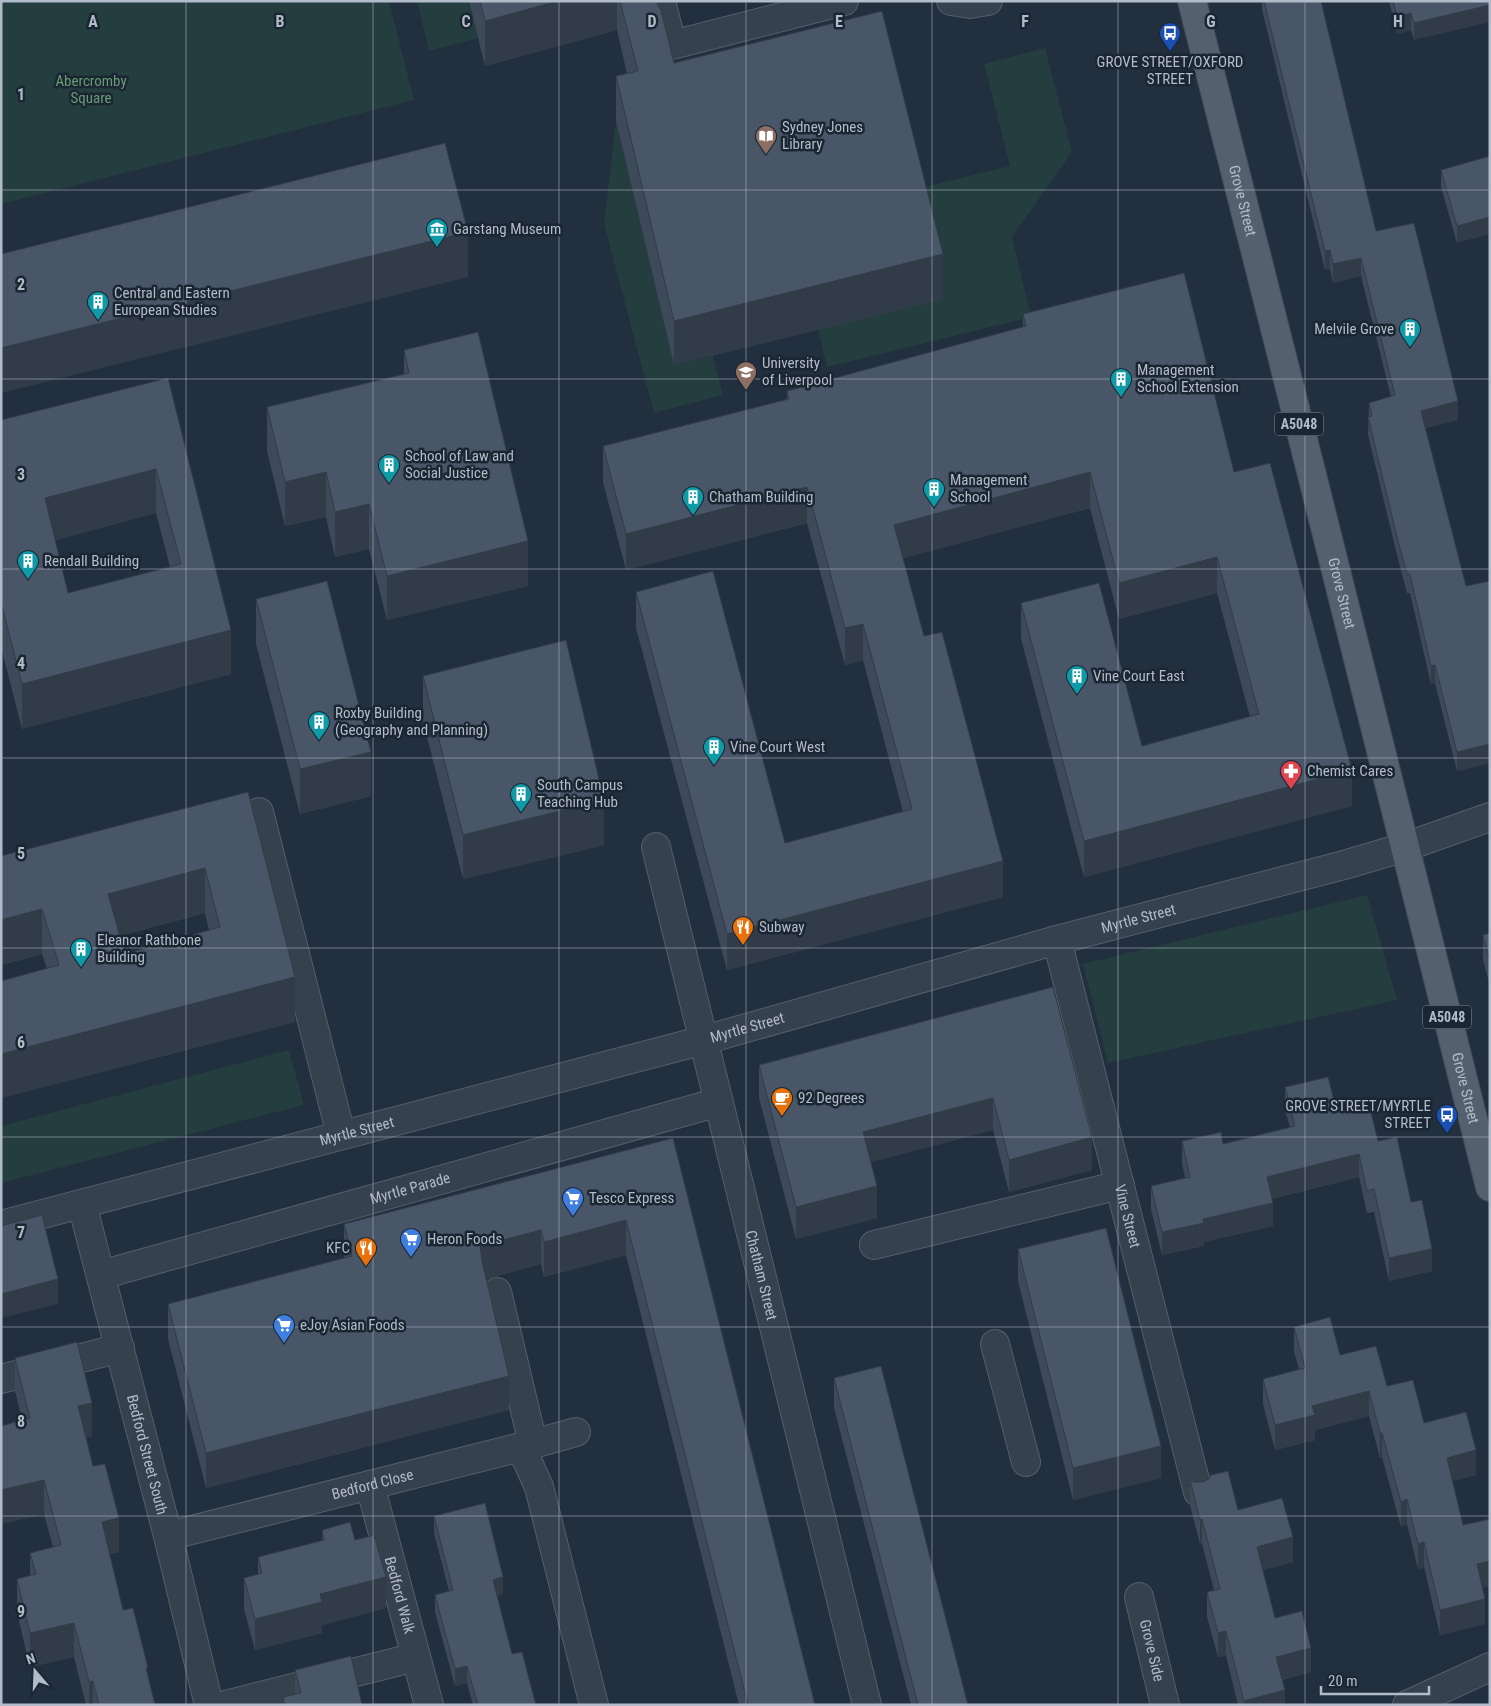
<svg xmlns="http://www.w3.org/2000/svg" width="1491" height="1706" viewBox="0 0 1491 1706" font-family="'Roboto Condensed',sans-serif">
	<style>
		.green { fill: #243d3f }
		.lines { fill: none; stroke-linecap: round; stroke-linejoin: round }
		.minor-casing { stroke: #545f6c; stroke-width: 30 }
		.major-casing { stroke: #3f4a57; stroke-width: 30 }
		.minor { stroke: #36414e; stroke-width: 28 }
		.major { stroke: #54606e; stroke-width: 28 }
		.wall { fill: #3e4a59; fill-rule: evenodd }
		.shaded-wall { fill: #323c48 }
		.building { fill: #485667; stroke: #323c48; fill-rule: evenodd }
		.grid { fill: none; stroke: #b2bcc9; stroke-width: 1; stroke-opacity: 0.55 }
		.labels { text-anchor: middle; dominant-baseline: central; stroke-width: 5; stroke-linejoin: round; paint-order: stroke }
		.shield { fill: #1b2633; stroke: #858f9c; stroke-width: 1 }
		.shield-label { font-size: 14px; font-weight: bold; fill: #b2bcc9 }
		.poi-label { font-size: 15px; fill: #b2bcc9; stroke: #1b2633; text-anchor: start }
		.park-label { font-size: 15px; fill: #689b72; stroke: #1b2633 }
		.street-label { font-size: 15px; fill: #b2bcc9; stroke: #1b2633 }
		.grid-label { font-size: 16px; text-anchor: middle; font-weight: bold; fill: #b2bcc9; stroke: #1b2633; stroke-width: 5; stroke-linejoin: round; paint-order: stroke }
	</style>
	<rect width="100%" height="100%" fill="#222f3e"/>
	<path class="green" d="M1,1H389L414,100L1,204Z
		M417,1H469L478,38L429,51Z
		M1045,48L1072,152L1012,237L1031,317L827,367L818,330L943,298L916,189L1010,166L984,64Z
		M616,121L674,365L713,356L723,395L654,413L604,224Z
		M1367,895L1397,1000L1108,1063L1083,964Z
		M289,1050L304,1105L1,1183V1126Z"/>
	<g class="lines">
		<g class="minor-casing">
			<g id="minor">
				<path d="M661,1L672,45L844,1"/>
				<path d="M951,1L970,4L988,1"/>
				<path d="M259,812L341,1135"/>
				<path id="s1" d="M656,847L867,1705"/>
				<path id="s2" d="M1057,940L1198,1492"/>
				<path id="s3" d="M82,1204L168,1536L209,1705"/>
				<path id="s4" d="M1,1225L704,1040L1057,940L1344,865L1405,847L1490,817"/>
				<path d="M874,1245L1120,1185"/>
				<path id="s5" d="M101,1275L719,1102"/>
				<path d="M497,1292L533,1444"/>
				<path d="M995,1344L1026,1462"/>
				<path d="M1,1379L120,1348"/>
				<path d="M521,1447L539,1487L594,1705"/>
				<path id="s6" d="M370,1485L429,1705"/>
				<path id="s7" d="M168,1536L533,1444L576,1432"/>
				<path id="s8" d="M1139,1597L1165,1705"/>
				<path d="M225,1705L416,1657"/>
				<path d="M1407,1705L1490,1667"/>
			</g>
		</g>
		<g class="major-casing">
			<g id="major">
				<path id="s9" d="M1192,1L1312,475L1490,1187"/>
			</g>
		</g>
		<use href="#minor" class="minor"/>
		<use href="#major" class="major"/>
	</g>
	<path class="wall" d="M469,1H656L674,63L943,299L674,365L616,121V76L627,74L617,30L485,66Z
		M1262,1H1321L1376,231L1458,420L1425,428L1466,586L1490,581V763L1457,771L1435,683L1431,684L1410,593H1407L1397,555L1368,435L1369,403L1391,397L1361,276L1333,283L1330,269L1325,270L1262,9Z
		M1389,1H1490L1414,40L1411,30L1397,34Z
		M1490,156L1457,243L1441,187V170Z
		M1023,314L1234,472L1352,806L1084,877L1021,639V603L1142,746L1250,717L1217,593L1119,619L1090,508L903,558L924,636L1003,897L727,970L636,628V592L785,843L903,812L863,660L845,665L807,523L626,570L603,482V446L787,399V391L1023,327Z
		M404,350L528,586L387,620L369,549L335,557L326,517L285,526L267,451V407L404,374Z
		M168,378L231,674L22,729L1,647V420ZM156,513L170,567L68,593L55,540Z
		M256,599L371,796L300,814L256,644Z
		M423,676L604,845L463,879L423,721Z
		M248,792L295,1022L1,1098V981L47,969L42,954L1,965V856ZM205,913L209,930L125,954L120,936Z
		M1490,933V986L1483,960V935Z
		M1053,987L1092,1170L1009,1192L993,1130L871,1162L877,1218L796,1239L759,1098V1065Z
		M1285,1087L1336,1108L1378,1141L1411,1202L1432,1271L1389,1281L1374,1212L1367,1213L1359,1177L1272,1199L1273,1226L1204,1242V1246L1162,1255L1151,1209V1186L1185,1178L1182,1163V1141L1223,1144L1290,1127L1285,1110Z
		M673,1138L815,1705H739L626,1255L544,1277L541,1264L486,1279L509,1410L206,1488L168,1339V1304L344,1258V1224Z
		M1018,1249L1161,1478L1073,1500L1018,1281Z
		M1294,1327L1340,1355L1387,1386L1476,1475L1452,1481L1463,1525L1490,1519V1586L1482,1588L1485,1624L1440,1635L1424,1567L1418,1569L1407,1524L1401,1527L1382,1457L1380,1458L1369,1416L1315,1430V1440L1275,1450L1263,1404V1379L1299,1369L1294,1352Z
		M15,1358L92,1436L86,1438L93,1466L119,1552L110,1554L123,1610L148,1676L155,1705H86L74,1657L30,1667L17,1613V1579L30,1576V1553L53,1547L44,1514L1,1524V1426L22,1420L15,1391Z
		M834,1378L968,1705H911L834,1408Z
		M1190,1480L1238,1510L1293,1562L1263,1570L1275,1618L1311,1672L1282,1680L1285,1705H1238L1226,1656L1218,1657L1207,1617V1592L1214,1590L1202,1544H1200L1190,1505Z
		M434,1516L503,1594L497,1596L512,1654L536,1705H473L467,1683L455,1686L435,1612V1595L449,1591L434,1533Z
		M322,1530L355,1540L386,1608L322,1625V1633L255,1650L244,1609V1578L258,1575V1557L322,1541Z
		M295,1670L362,1705H283V1697L295,1695Z"/>
	<path class="shaded-wall" d="M558,1H617V30L485,66V21Z
		M1490,5V22L1414,40V23Z
		M1411,13V30L1397,34V17Z
		M1490,217V234L1457,243V226Z
		M468,232V277L1,393V348Z
		M1330,250V269L1325,270V251Z
		M943,254V299L674,365V321Z
		M1361,258V276L1333,283V264Z
		M1458,401V420L1421,429V411Z
		M156,469V513L45,543V498Z
		M326,472V517L285,526V482Z
		M1090,472V508L894,561V525Z
		M807,487V523L626,570V534Z
		M369,504V549L335,557V512Z
		M528,541V586L387,620V576Z
		M1217,557V593L1119,619V583Z
		M863,624V660L845,665V628Z
		M231,630V674L22,729V684Z
		M1435,665V683L1431,684V666Z
		M1490,744V763L1457,771V752Z
		M371,752V796L300,814V769Z
		M1352,770V806L1084,877V841Z
		M604,800V845L463,879V835Z
		M1003,861V897L727,970V934Z
		M205,868V913L108,939V894Z
		M42,909V954L1,965V920Z
		M295,977V1022L1,1098V1054Z
		M993,1098V1130L863,1164V1132Z
		M1092,1137V1170L1009,1192V1160Z
		M1359,1154V1177L1267,1200V1177Z
		M877,1186V1218L796,1239V1207Z
		M1273,1203V1226L1204,1242V1246L1162,1255V1232L1203,1219Z
		M626,1220V1255L544,1277V1242Z
		M541,1230V1264L480,1280V1246Z
		M1432,1249V1271L1389,1281V1258Z
		M58,1279V1304L1,1318V1294Z
		M509,1376V1410L206,1488V1453Z
		M1369,1391V1416L1315,1430V1440L1275,1450V1425L1312,1406Z
		M92,1403V1436L78,1440V1406Z
		M1380,1433H1382V1457L1380,1458Z
		M1161,1446V1478L1073,1500V1468Z
		M1476,1450V1475L1447,1482V1458Z
		M44,1480V1514L1,1524V1490Z
		M1407,1499V1524L1401,1527V1502Z
		M119,1518V1552L102,1556V1522Z
		M1202,1519V1544H1200V1520Z
		M1293,1537V1562L1257,1572V1547Z
		M1424,1542V1567L1418,1569V1544Z
		M1490,1561V1586L1477,1589V1564Z
		M386,1577V1608L322,1625V1633L255,1650V1619L320,1594Z
		M503,1577V1594L493,1597V1580Z
		M1485,1599V1624L1440,1635V1610Z
		M74,1623V1657L30,1667V1633Z
		M1226,1631V1656L1218,1657V1633Z
		M1311,1648V1672L1276,1681V1657Z
		M467,1666V1683L455,1686V1669Z
		M93,1681V1705H89V1682Z
		M1285,1690V1705H1244V1701Z"/>
	<path class="building" d="M480,1H558L485,21Z
		M620,1H656L661,11L674,63L882,11L943,254L674,321L616,76L638,71Z
		M1264,1H1321L1376,231L1414,223L1458,401L1421,411L1466,586L1490,581V744L1457,752L1435,665L1431,666L1410,574H1407L1397,537L1368,417L1372,416L1369,403L1395,395L1361,258L1333,264L1330,250L1325,251Z
		M1393,1H1490V5L1414,23L1411,13L1397,17Z
		M445,143L468,232L1,348V254Z
		M1490,156V217L1457,226L1441,170Z
		M1184,273L1234,472L1270,463L1352,770L1084,841L1021,603L1099,583L1142,746L1259,714L1217,557L1119,583L1090,472L894,525L924,636L942,632L1003,861L727,934L636,592L713,571L785,843L912,809L863,624L845,628L807,487L626,534L603,446L789,399L787,391L1026,326L1023,314Z
		M478,332L528,541L387,576L369,504L335,512L326,472L285,482L267,407L409,373L404,350Z
		M168,378L231,630L22,684L1,602V420ZM156,469L181,564L68,593L45,498Z
		M327,581L371,752L300,769L256,599Z
		M566,640L604,800L463,835L423,676Z
		M248,792L295,977L1,1054V981L59,965L42,909L1,920V856ZM205,868L220,927L125,954L108,894Z
		M1490,933V961L1483,935Z
		M1053,987L1092,1137L1009,1160L993,1098L863,1132L877,1186L796,1207L759,1065Z
		M1328,1077L1336,1108L1368,1100L1378,1141L1397,1137L1411,1202L1422,1200L1432,1249L1389,1258L1374,1189L1367,1191L1359,1154L1267,1177L1273,1203L1203,1219L1204,1223L1162,1232L1151,1186L1190,1177L1182,1141L1221,1132L1223,1144L1295,1126L1285,1087Z
		M673,1138L815,1705H748L626,1220L544,1242L541,1230L480,1246L482,1261L509,1376L206,1453L168,1304L352,1256L344,1224Z
		M42,1215L58,1279L1,1294V1226Z
		M1106,1228L1161,1446L1073,1468L1018,1249Z
		M1330,1317L1340,1355L1376,1346L1387,1386L1413,1380L1424,1423L1466,1412L1476,1450L1447,1458L1463,1525L1490,1519V1561L1477,1564L1485,1599L1440,1610L1424,1542L1418,1544L1407,1499L1401,1502L1382,1433H1380L1369,1391L1312,1406L1315,1415L1275,1425L1263,1379L1305,1368L1294,1327Z
		M77,1342L92,1403L78,1406L93,1466L105,1464L119,1518L102,1522L123,1610L133,1608L148,1668H146L155,1705H99L93,1681L89,1682L74,1623L30,1633L17,1579L36,1574L30,1553L61,1545L44,1480L1,1490V1426L30,1418L15,1358Z
		M881,1366L968,1705H918L834,1378Z
		M1228,1471L1238,1510L1282,1498L1293,1537L1257,1547L1275,1618L1302,1611L1311,1648L1276,1657L1285,1690L1244,1701L1226,1631L1218,1633L1207,1592L1220,1589L1202,1519L1200,1520L1190,1480L1194,1482H1202L1209,1479L1211,1475Z
		M485,1503L503,1577L493,1580L512,1654L522,1652L536,1705H478L467,1666L455,1669L435,1595L453,1590L434,1516Z
		M350,1522L355,1540L374,1535L386,1577L320,1594L322,1602L255,1619L244,1578L262,1573L258,1557L324,1540L322,1530Z
		M351,1656L362,1705H285L283,1697L301,1693L295,1670Z"/>
	<path class="grid" d="M186,1V1705M373,1V1705M559,1V1705M746,1V1705M932,1V1705M1118,1V1705M1305,1V1705M1,190H1490M1,379H1490M1,569H1490M1,758H1490M1,948H1490M1,1137H1490M1,1327H1490M1,1516H1490"/>
	<defs>
		<g id="bus-pin" transform="scale(1.125)"><path d="M0 17L-7.5 6A9.5 9.5 0 1 1 7.5 6Z" fill="#1a4fb4" stroke="#1b2633"/><path d="M-5-6H5V4H4V6H2V4H-2V6H-4V4H-5ZM-3.5-4V0h7V-4ZM-3.5 1.2v1.5H-2V1.2ZM2 1.2v1.5H3.5V1.2Z" fill="#fff"/></g>
		<g id="library-pin" transform="scale(1.125)"><path d="M0 17L-7.5 6A9.5 9.5 0 1 1 7.5 6Z" fill="#8d6e63" stroke="#1b2633"/><path d="M-6-4Q-3-5.5-.7-3.5V5Q-3 3-6 4ZM6-4Q3-5.5 .7-3.5V5Q3 3 6 4Z" fill="#fff"/></g>
		<g id="museum-pin" transform="scale(1.125)"><path d="M0 17L-7.5 6A9.5 9.5 0 1 1 7.5 6Z" fill="#0f9aa8" stroke="#1b2633"/><path d="M0-6L6-3V-2H-6V-3ZM-5-1h2V3h-2ZM-1-1h2V3h-2ZM3-1h2V3H3ZM-6 4H6V6H-6Z" fill="#fff"/></g>
		<g id="building-pin" transform="scale(1.125)"><path d="M0 17L-7.5 6A9.5 9.5 0 1 1 7.5 6Z" fill="#0f9aa8" stroke="#1b2633"/><path d="M-4-6H4V6H1V3H-1V6H-4ZM-2.5-4.3h1.7v1.8h-1.7ZM.8-4.3h1.7v1.8H.8ZM-2.5-1h1.7V.8h-1.7ZM.8-1h1.7V.8H.8Z" fill="#fff"/></g>
		<g id="university-pin" transform="scale(1.125)"><path d="M0 17L-7.5 6A9.5 9.5 0 1 1 7.5 6Z" fill="#8d6e63" stroke="#1b2633"/><path d="M0-5L7-2L0 1L-7-2ZM-4 1L0 2.5L4 1V4Q0 6-4 4Z" fill="#fff"/></g>
		<g id="pharmacy-pin" transform="scale(1.125)"><path d="M0 17L-7.5 6A9.5 9.5 0 1 1 7.5 6Z" fill="#e0444e" stroke="#1b2633"/><path d="M-2-6h4v4h4v4h-4v4h-4v-4h-4v-4h4Z" fill="#fff"/></g>
		<g id="restaurant-pin" transform="scale(1.125)"><path d="M0 17L-7.5 6A9.5 9.5 0 1 1 7.5 6Z" fill="#e8710a" stroke="#1b2633"/><path d="M-5-6h1v4h1v-4h1v4h1v-4h1v5L-1.5 .5V6h-2V.5L-5-1ZM5-6V6H3V1.5H1.5Q1.5-4 5-6Z" fill="#fff"/></g>
		<g id="cafe-pin" transform="scale(1.125)"><path d="M0 17L-7.5 6A9.5 9.5 0 1 1 7.5 6Z" fill="#e8710a" stroke="#1b2633"/><path d="M-5.5-4.5H6V0H3Q3 3.5 0 3.5H-2.5Q-5.5 3.5-5.5 0ZM3-3.2v2h1.7v-2ZM-6 4.5H4V6H-6Z" fill="#fff"/></g>
		<g id="supermarket-pin" transform="scale(1.125)"><path d="M0 17L-7.5 6A9.5 9.5 0 1 1 7.5 6Z" fill="#3f7fe0" stroke="#1b2633"/><path d="M-6-5.5h2.5l.6 2H6L4.5 2H-2.5L-4.4-4H-6ZM-1.5 3.2a1.3 1.3 0 1 0 .1 0ZM3 3.2a1.3 1.3 0 1 0 .1 0Z" fill="#fff"/></g>
	</defs>
	<g fill-rule="evenodd">
		<use href="#bus-pin" x="1170" y="33"/>
		<use href="#library-pin" x="766" y="136"/>
		<use href="#museum-pin" x="437" y="229"/>
		<use href="#building-pin" x="98" y="302"/>
		<use href="#building-pin" x="1410" y="329"/>
		<use href="#university-pin" x="746" y="372"/>
		<use href="#building-pin" x="1121" y="379"/>
		<use href="#building-pin" x="389" y="465"/>
		<use href="#building-pin" x="934" y="489"/>
		<use href="#building-pin" x="693" y="497"/>
		<use href="#building-pin" x="28" y="561"/>
		<use href="#building-pin" x="1077" y="676"/>
		<use href="#building-pin" x="319" y="722"/>
		<use href="#building-pin" x="714" y="747"/>
		<use href="#pharmacy-pin" x="1291" y="771"/>
		<use href="#building-pin" x="521" y="794"/>
		<use href="#restaurant-pin" x="743" y="927"/>
		<use href="#building-pin" x="81" y="949"/>
		<use href="#cafe-pin" x="782" y="1098"/>
		<use href="#bus-pin" x="1447" y="1115"/>
		<use href="#supermarket-pin" x="573" y="1198"/>
		<use href="#supermarket-pin" x="411" y="1239"/>
		<use href="#restaurant-pin" x="366" y="1248"/>
		<use href="#supermarket-pin" x="284" y="1325"/>
	</g>
	<g class="labels">
		<g class="shield">
			<rect x="1275" y="412.5" width="48" height="23" rx="4"/>
			<rect x="1423" y="1005.5" width="48" height="23" rx="4"/>
		</g>
		<g class="shield-label">
			<text x="1299" y="424">A5048</text>
			<text x="1447" y="1017">A5048</text>
		</g>
		<g class="poi-label">
			<text x="1170" y="62" text-anchor="middle">GROVE STREET/OXFORD<tspan x="1170" dy="17">STREET</tspan></text>
			<text x="782" y="127">Sydney Jones<tspan x="782" dy="17">Library</tspan></text>
			<text x="453" y="229">Garstang Museum</text>
			<text x="114" y="293">Central and Eastern<tspan x="114" dy="17">European Studies</tspan></text>
			<text x="1394" y="329" text-anchor="end">Melvile Grove</text>
			<text x="762" y="363">University<tspan x="762" dy="17">of Liverpool</tspan></text>
			<text x="1137" y="370">Management<tspan x="1137" dy="17">School Extension</tspan></text>
			<text x="405" y="456">School of Law and<tspan x="405" dy="17">Social Justice</tspan></text>
			<text x="950" y="480">Management<tspan x="950" dy="17">School</tspan></text>
			<text x="709" y="497">Chatham Building</text>
			<text x="44" y="561">Rendall Building</text>
			<text x="1093" y="676">Vine Court East</text>
			<text x="335" y="713">Roxby Building<tspan x="335" dy="17">(Geography and Planning)</tspan></text>
			<text x="730" y="747">Vine Court West</text>
			<text x="1307" y="771">Chemist Cares</text>
			<text x="537" y="785">South Campus<tspan x="537" dy="17">Teaching Hub</tspan></text>
			<text x="759" y="927">Subway</text>
			<text x="97" y="940">Eleanor Rathbone<tspan x="97" dy="17">Building</tspan></text>
			<text x="798" y="1098">92 Degrees</text>
			<text x="1431" y="1106" text-anchor="end">GROVE STREET/MYRTLE<tspan x="1431" dy="17">STREET</tspan></text>
			<text x="589" y="1198">Tesco Express</text>
			<text x="427" y="1239">Heron Foods</text>
			<text x="350" y="1248" text-anchor="end">KFC</text>
			<text x="300" y="1325">eJoy Asian Foods</text>
		</g>
		<g class="park-label">
			<text x="91" y="81">Abercromby<tspan x="91" dy="17">Square</tspan></text>
		</g>
		<g class="street-label">
			<text stroke="none"><textPath href="#s9" startOffset="206">Grove Street</textPath></text>
			<text stroke="none"><textPath href="#s9" startOffset="611">Grove Street</textPath></text>
			<text stroke="none"><textPath href="#s4" startOffset="1178">Myrtle Street</textPath></text>
			<text stroke="none"><textPath href="#s4" startOffset="772">Myrtle Street</textPath></text>
			<text stroke="none"><textPath href="#s9" startOffset="1121">Grove Street</textPath></text>
			<text stroke="none"><textPath href="#s4" startOffset="368">Myrtle Street</textPath></text>
			<text stroke="none"><textPath href="#s5" startOffset="321">Myrtle Parade</textPath></text>
			<text stroke="none"><textPath href="#s2" startOffset="285">Vine Street</textPath></text>
			<text stroke="none"><textPath href="#s1" startOffset="441">Chatham Street</textPath></text>
			<text stroke="none"><textPath href="#s3" startOffset="259">Bedford Street South</textPath></text>
			<text stroke="none"><textPath href="#s7" startOffset="211">Bedford Close</textPath></text>
			<text stroke="none"><textPath href="#s6" startOffset="114">Bedford Walk</textPath></text>
			<text stroke="none"><textPath href="#s8" startOffset="55">Grove Side</textPath></text>
		</g>
	</g>
	<g class="grid-label">
		<text x="93" y="27">A</text>
		<text x="280" y="27">B</text>
		<text x="466" y="27">C</text>
		<text x="652" y="27">D</text>
		<text x="839" y="27">E</text>
		<text x="1025" y="27">F</text>
		<text x="1211" y="27">G</text>
		<text x="1398" y="27">H</text>
		<text x="21" y="100">1</text>
		<text x="21" y="290">2</text>
		<text x="21" y="480">3</text>
		<text x="21" y="669">4</text>
		<text x="21" y="859">5</text>
		<text x="21" y="1048">6</text>
		<text x="21" y="1238">7</text>
		<text x="21" y="1427">8</text>
		<text x="21" y="1617">9</text>
	</g>
	<rect width="1491" height="1706" fill="none" stroke="#b2bcc9" stroke-width="5"/>
	<g transform="translate(35 1671) rotate(341)" stroke="#1b2633" stroke-width="4" paint-order="stroke">
	<path d="M0-4L9 19L0 12L-9 19Z" fill="#b2bcc9"/>
	<text y="-8" font-size="14" font-weight="bold" text-anchor="middle" fill="#b2bcc9">N</text>
	</g>
	<path d="M1321 1686v8h108v-8" fill="none" stroke="#b2bcc9" stroke-width="2.5"/>
	<text x="1328" y="1686" font-size="15" fill="#b2bcc9" stroke="#1b2633" stroke-width="4" paint-order="stroke">20 m</text>
</svg>
